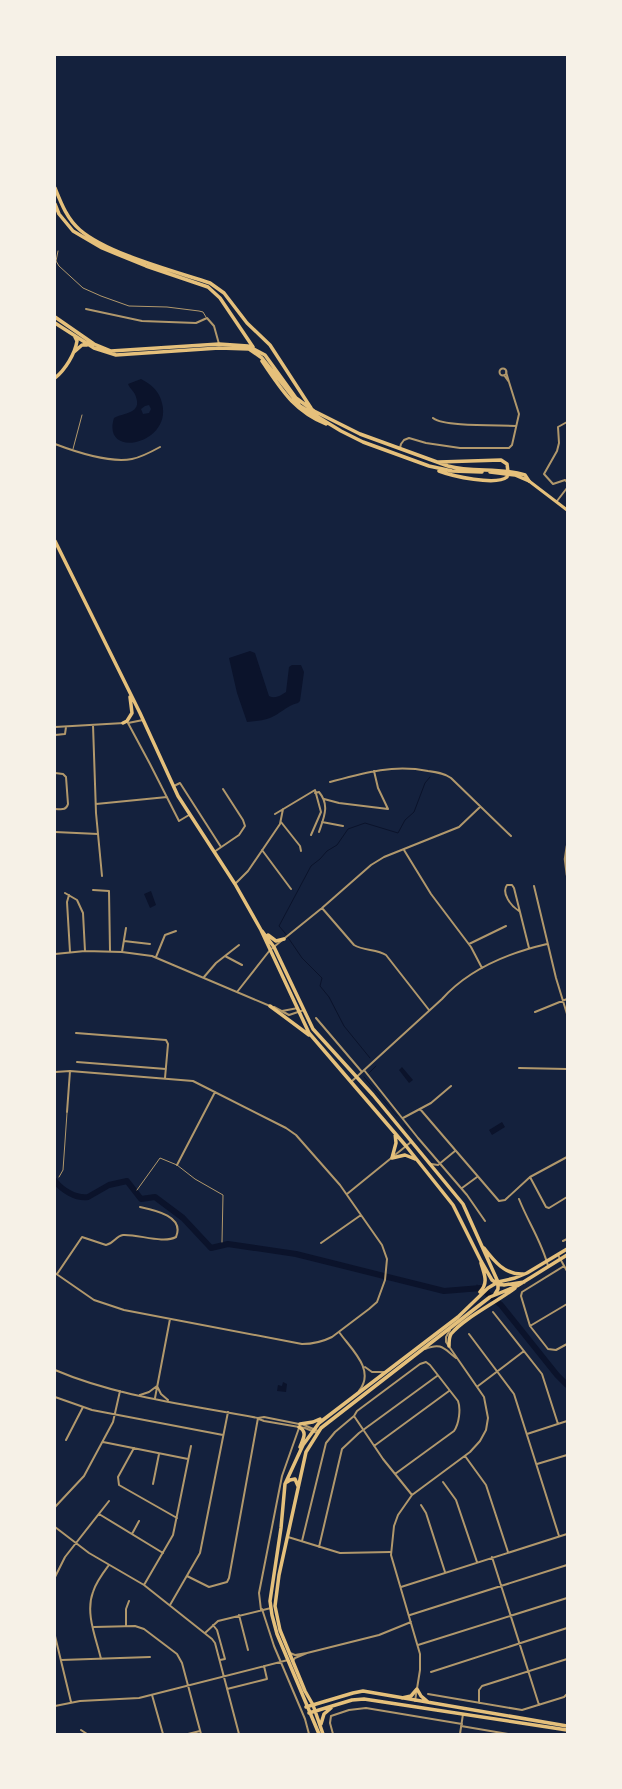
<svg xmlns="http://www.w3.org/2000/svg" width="622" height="1789" viewBox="0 0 622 1789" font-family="Roboto,sans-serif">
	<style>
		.water { fill: #0b132b; fill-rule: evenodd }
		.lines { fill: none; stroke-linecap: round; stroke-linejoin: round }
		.stream { stroke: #0b132b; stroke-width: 1 }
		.river { stroke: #0b132b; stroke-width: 6 }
		.service { stroke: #b1986c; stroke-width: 1 }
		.minor { stroke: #b1986c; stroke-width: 2 }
		.tertiary { stroke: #b1986c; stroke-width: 2.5 }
		.secondary { stroke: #e5c07b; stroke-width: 3 }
		.primary { stroke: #e5c07b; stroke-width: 3.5 }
	</style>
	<rect width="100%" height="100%" fill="#14213d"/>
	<path class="water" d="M141,379C152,385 159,391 162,403C173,444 101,460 114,418C123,413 142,414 136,397C135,392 130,389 128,384ZM149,405L151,409L149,413L143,414L141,409L145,406Z
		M250,651L255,653L269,696C275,699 280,696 286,692L289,667L292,665H301L304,672L300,701L298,703C286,706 280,714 270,718C262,721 255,721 247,722L237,693L229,658Z
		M151,891L156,905L150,908L144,894Z
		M402,1067L413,1080L409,1083L399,1070Z
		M502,1122L505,1127L492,1135L489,1130Z
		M283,1382L287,1384L286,1392L277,1391L278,1385L282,1386Z"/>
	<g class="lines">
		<path class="stream" d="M370,1058L344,1026L329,997L320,986L322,978L302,958L285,933L279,926L311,866L320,859L327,851L337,845L348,829L365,823L398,833L405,820L414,812L425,783L430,777
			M369,1073L376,1066
			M364,1077L397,1116
			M404,1125L408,1130
			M477,1285V1288"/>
		<path class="river" d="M55,1181C62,1190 76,1199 88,1197L109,1185L127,1181L141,1199L155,1197L183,1218L211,1248L228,1244L296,1254L444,1291L481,1288L501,1305L557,1375L567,1385"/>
		<path class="service" d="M58,251L56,261L59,266L83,288L101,296L129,306L167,307L199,311L203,312L206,317
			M73,449L82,415
			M59,1177L63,1170L67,1113
			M137,1190L160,1158L177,1165L195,1179L223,1195L222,1242"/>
		<path class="minor" d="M86,309L142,321L196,323L207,318L214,326L219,344
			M499.5 372a3.5 3.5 0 1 1 7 0a3.5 3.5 0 1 1-7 0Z
			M504,375L509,382L506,372
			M433,418C444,427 499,425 516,426
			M567,422L558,427L559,443L557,451L544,474L553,484L565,480L567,482
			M55,444C76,452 110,463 132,459C142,457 151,452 160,447
			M400,448L401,444L404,440L409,438L426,443L460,448H509L512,445L519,414L509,382
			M557,501L567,488
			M128,723L150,764L179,821L189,815
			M128,723L143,720
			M93,725L96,813L102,876
			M55,727L124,723
			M55,735L65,734L66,727
			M374,771L378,788L388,809
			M55,773L63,774L66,777L68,804C66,811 61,809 55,809
			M330,782C363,773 393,764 428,771C436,772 444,773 451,778L511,836
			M174,786L180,783L221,847
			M315,793L319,792C330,805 324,817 319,832
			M324,799L339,803L388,809
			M96,804L167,797
			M275,814L315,790L321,812L311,835
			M281,822L300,846L301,851
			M322,822L343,826
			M55,832L98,834
			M262,850L291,889
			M404,850L431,894L471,947L482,968
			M214,852L239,835L245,826L243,820L223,789
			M235,884L248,871L280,824L283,809
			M534,886L556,978L567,1014
			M93,890L109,891L110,951
			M65,893L77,900L83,913L85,951
			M69,895L67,902L70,952
			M322,908L354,945C364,951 377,949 386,955L429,1010
			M519,911C511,906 501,893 507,885H512L514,888L529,948
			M124,941L150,944
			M469,944L506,926
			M122,952L126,928
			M55,954L85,951L122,952L152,956L270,1006
			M225,956L242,965
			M156,957L165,935L176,931
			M204,977L216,963L239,945
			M237,992L270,950L322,908L371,865L384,857L459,827L480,807
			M274,1007L289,1015L304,1010
			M282,1011L298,1008
			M535,1012L567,999
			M316,1018L362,1072
			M76,1033L166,1040L168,1044L165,1078
			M77,1062L166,1069
			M519,1068L567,1069
			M364,1070L418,1138L467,1195L485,1221
			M55,1072L70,1071L193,1081L286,1128L296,1135L340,1185L382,1245L387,1259L385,1280L377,1302L369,1309L332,1337C322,1342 313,1344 302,1344L124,1310L94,1300L55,1273
			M351,1082L442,999C469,969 508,953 547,944
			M420,1109L499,1201L505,1200L530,1177L567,1157
			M67,1112L70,1071
			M403,1118L431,1103L451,1086
			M431,1164L438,1165L455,1151
			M177,1165L215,1092
			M530,1177L546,1207L549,1208L567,1197
			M462,1188L477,1177
			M347,1194L411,1142
			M519,1199C528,1222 542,1242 548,1266
			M563,1241L567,1239
			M321,1243L361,1215
			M558,1255L567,1271
			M564,1266L522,1292L521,1296L530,1326L548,1349L556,1350L567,1344
			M57,1274L82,1237L106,1245C114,1243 116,1236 123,1235C138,1234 163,1244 176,1237C185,1216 154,1210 140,1207
			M493,1312L542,1374L558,1424
			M530,1326L567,1304
			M339,1332C351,1349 376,1370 359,1391
			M469,1334L514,1394L559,1536
			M425,1349C442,1342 444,1349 456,1358
			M365,1367L372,1372H385
			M55,1370C118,1397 191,1405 258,1418L264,1417L299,1424
			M478,1386L524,1351
			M140,1395L149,1392L157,1386L161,1394L168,1400
			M55,1397L92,1410L223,1435
			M155,1398L170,1319
			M354,1416L383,1459L412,1495
			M259,1419L264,1421L305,1428L317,1433
			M304,1425L318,1431
			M527,1434L567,1421
			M66,1440L83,1407
			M103,1442L188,1459
			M374,1446L449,1391
			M134,1448L118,1477L119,1485L177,1518
			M465,1456L486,1485L508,1552
			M537,1464L567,1455
			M443,1482L456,1500L477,1562
			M153,1484L159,1454
			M421,1505L426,1513L445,1572
			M55,1507L84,1476L113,1422L120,1391
			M99,1514L163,1553
			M55,1527L89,1553L144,1585L212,1639L215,1643L239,1734
			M132,1534L139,1521
			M288,1537L340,1553L390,1552
			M302,1541L326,1443L335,1432L354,1416L357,1411L420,1364L426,1362L430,1365L458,1401C461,1409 459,1424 454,1431L395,1474
			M319,1547L342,1449L359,1433L437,1376
			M492,1557L539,1705
			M187,1576L209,1587L227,1582L229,1578L258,1418
			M55,1577L65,1557L109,1501
			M144,1585L173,1535L191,1446
			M401,1587L567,1534
			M170,1605L200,1553L228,1412
			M262,1609L274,1646L305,1719L309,1734
			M261,1610L259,1593L282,1476L299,1428
			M239,1615L248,1650
			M410,1615L567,1565
			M213,1625L217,1630L225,1659L220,1660
			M126,1626V1609L129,1601
			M94,1627L135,1626L144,1629L177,1654L182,1663L201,1734
			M205,1633L218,1621L271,1608
			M55,1636L71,1702
			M418,1645L567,1598
			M290,1653L295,1655L307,1653L379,1635L411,1622
			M101,1659C96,1638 85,1613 93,1592C96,1582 103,1573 109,1565
			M61,1660L150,1657
			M293,1661L295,1658L307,1653
			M431,1672L567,1628
			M227,1689L267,1679L264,1666
			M428,1694L522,1710L564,1697L567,1694
			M152,1695L163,1734
			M415,1701L420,1670V1654L391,1555L394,1526L398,1515L412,1495L470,1452L480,1441L486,1430L488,1418L484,1397L446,1342V1337L450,1330
			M479,1703V1690L482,1686L567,1659
			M55,1706L80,1701L139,1698L288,1660
			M461,1726L508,1734
			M81,1730L87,1734
			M188,1734L200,1731
			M333,1734L330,1723L331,1716L349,1710L366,1708L462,1724
			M460,1734L463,1714"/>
		<path class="tertiary" d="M567,846L565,859L567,875"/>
		<path class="secondary" d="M529,481L567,510"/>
		<path class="primary" d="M55,188C61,203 67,219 80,230C108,254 174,271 210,283L224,293L247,323L270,345L311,408
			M55,204L59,214L73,231L102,248L146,266L208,287L220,298L253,347
			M55,317L94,344L111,351L219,344L248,346L265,355L296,398L314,411L360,434L448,466C473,473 500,467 525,475L529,481
			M55,323L94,348L116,355L219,348L249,349L262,358L300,406L341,431L363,442L429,466L452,471L482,472
			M74,352L82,345H87
			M262,361C282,390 293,410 326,424
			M55,378C65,370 75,354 77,341L75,337
			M439,471C452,476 496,486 507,477L508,472L507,464L501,460L439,462
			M490,472L515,475L529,481
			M55,541L140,713L178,796L235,884L261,930L309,1033L406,1146L453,1205L481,1261L492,1280L498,1284L504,1285L524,1282
			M123,723L127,721L132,713L130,697
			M262,931L274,947L313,1029L373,1095L463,1204L498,1282V1289L495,1294
			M268,935L276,941L284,939
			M270,1006L309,1035
			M392,1158L396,1143L395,1133
			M392,1158L405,1155L415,1159
			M484,1248C494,1261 505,1275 523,1274
			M480,1292C489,1282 484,1274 481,1263
			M449,1346C449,1342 449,1337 451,1334C464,1318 497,1302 515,1288
			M300,1424L313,1422L320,1419
			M299,1427C308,1432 303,1439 300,1447
			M287,1482L290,1480L295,1479L298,1486
			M402,1698L411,1696L417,1689L421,1696L428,1702
			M306,1707L353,1693L363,1691L567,1726
			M309,1713L352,1700L364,1699L567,1730
			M321,1724L324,1714L331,1708
			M319,1734L277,1634L272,1615L270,1601L281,1528L285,1484L303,1445L319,1423L458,1317L488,1288L498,1282L515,1278L527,1273L567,1249
			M323,1734L313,1705L305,1691L289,1652L280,1630L275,1606L279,1575L306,1452L321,1428L490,1297L517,1286L567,1255"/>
	</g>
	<rect width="622" height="1789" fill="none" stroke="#f6f1e7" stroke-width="112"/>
</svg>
